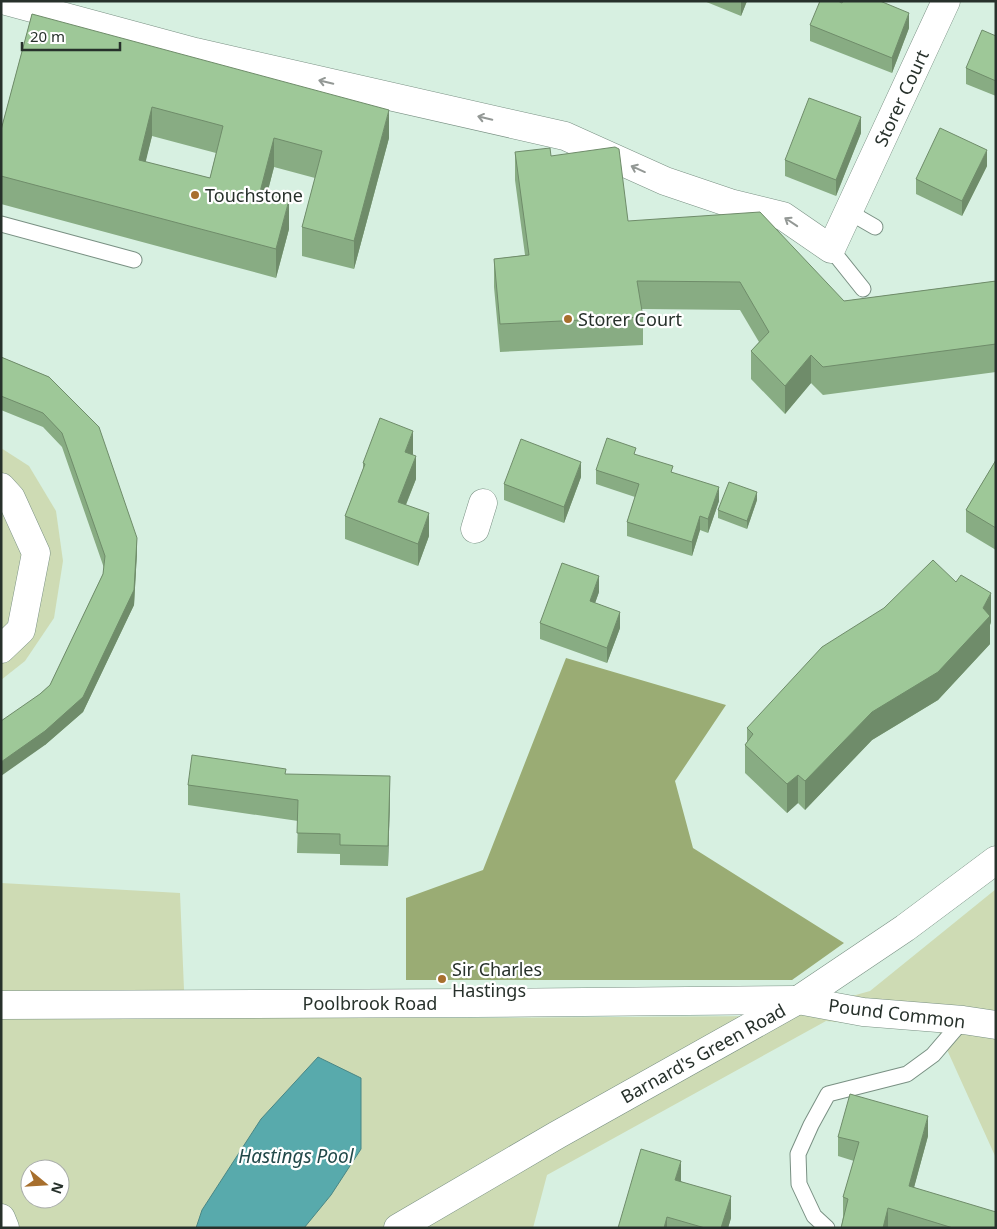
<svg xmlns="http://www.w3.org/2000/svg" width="997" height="1229" font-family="'Noto Sans',sans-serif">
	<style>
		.green { fill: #cedbb4; fill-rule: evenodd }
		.forest { fill: #9aac74 }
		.water { fill: #58aaac; stroke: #498685 }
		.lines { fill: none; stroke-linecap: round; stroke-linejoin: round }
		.service-casing { stroke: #799083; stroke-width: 17 }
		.minor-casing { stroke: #799083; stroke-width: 29 }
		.secondary-casing { stroke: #799083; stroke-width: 29 }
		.service { stroke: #fff; stroke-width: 15 }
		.minor { stroke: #fff; stroke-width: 28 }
		.secondary { stroke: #fff; stroke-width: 28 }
		.wall { fill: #88ac83; fill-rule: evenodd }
		.shaded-wall { fill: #6f8c6a }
		.building { fill: #9ec898; stroke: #6f8c6a; fill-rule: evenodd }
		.oneway { stroke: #939895 }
		.poi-dot { fill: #a76f2d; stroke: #fff; stroke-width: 2 }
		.labels { text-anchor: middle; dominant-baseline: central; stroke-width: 4.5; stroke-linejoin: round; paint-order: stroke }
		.street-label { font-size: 18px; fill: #27312b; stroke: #fff }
		.poi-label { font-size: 18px; fill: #27312b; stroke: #fff; text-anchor: start }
		.water-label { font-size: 19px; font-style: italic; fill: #22494a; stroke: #fff }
	</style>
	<rect width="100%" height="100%" fill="#d7f0e1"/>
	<g class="green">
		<path d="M1,448l28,18 27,45 7,50 -9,57 -29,43 -24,19z"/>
		<path d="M1,883l179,10 5,121 265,4 331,-2 89,-25 126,-102v269l-57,-126 -113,-11 -279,154 -14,53h-532zM30,1169h30v30h-30z"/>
	</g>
	<path class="forest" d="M566,658l160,47 -51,76 18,67 151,95 -52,37h-386v-82l77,-28z"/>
	<path class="water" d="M318,1057l43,21v71l-30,46 -27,33h-108l6,-18 59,-91z"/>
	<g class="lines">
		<g class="service-casing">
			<g id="service">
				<path d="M849,212l26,15"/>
				<path d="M1,224l133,36"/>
				<path d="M831,249l32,40"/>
				<path d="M827,1228l-13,-12 -15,-32 -1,-30 13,-29 17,-31 79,-20 26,-19 30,-35"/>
			</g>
		</g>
		<g class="minor-casing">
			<g id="minor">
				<path d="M6,1l189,51 370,84 100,45 65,22 53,13 48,33 115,-248"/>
				<path d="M1,487l10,11 25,55 -15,77 -20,19"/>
				<path d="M475,529l8,-26"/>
				<path d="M798,1000l65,12 100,8 33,5"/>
			</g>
		</g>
		<g class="secondary-casing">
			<g id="secondary">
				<path d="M1,1005l473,-2 324,-3"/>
				<path d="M1,1218l4,10"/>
				<path d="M398,1228l159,-93 241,-135 107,-72 91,-68"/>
			</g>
		</g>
		<use href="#service" class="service"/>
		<use href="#minor" class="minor"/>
		<use href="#secondary" class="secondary"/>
	</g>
	<g class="wall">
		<path d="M704,1h43l-6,15z"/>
		<path d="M32,14l357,124 -35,131 -52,-13v-29l13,-49 -41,-11 -7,27 22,35 -13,49 -275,-74v-74zM152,136l64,17 -6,25 -65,-16z"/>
		<path d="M810,25l99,3 -17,45 -82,-32z"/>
		<path d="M996,36v60l-30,-12v-16z"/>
		<path d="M861,133l-25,63 -51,-20v-16z"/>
		<path d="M515,152l36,4 77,65 216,80 152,-20v91l-173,23 -12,-12 -26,31 -34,-35v-28l8,-9 -19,-32 -99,-1 2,8v28l-143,7 -6,-65v-28l31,-4 -10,-75z"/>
		<path d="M987,166l-25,50 -46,-22v-15z"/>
		<path d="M1,357l48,20 88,175 -3,53 -51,107 -38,33 -5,-51 10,-9 53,-111 1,-6 -42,-121 -19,-20 -42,-17z"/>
		<path d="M413,454v1l3,24 -10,26 23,31 -11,30 -73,-27v-23l18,-47v-6z"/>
		<path d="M636,455l37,18 46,28 -11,32 -8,-3 -8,26 -65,-20v-14l8,-25 -39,-13v-14z"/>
		<path d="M996,460v90l-30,-18v-22z"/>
		<path d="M581,477l-17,46 -60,-23v-16z"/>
		<path d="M757,500l-10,29 -29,-11v-8z"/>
		<path d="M599,592l-4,11 25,25 -13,35 -67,-24v-16z"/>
		<path d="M991,622l-1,3v19l-52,56 -66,40 -67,70 -7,-7 -11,10 -42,-40v-28l2,-3v-14z"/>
		<path d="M286,774l104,23 -2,69 -48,-1v-11l-43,-1 1,-32 -110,-16v-20z"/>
		<path d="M928,1136l-14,51 82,41h-155l2,-11v-20l11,-36 -16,-5v-19z"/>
		<path d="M681,1181l50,37 -3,10h-110z"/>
	</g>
	<g class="shaded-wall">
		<path d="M741,1h6l-6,15z"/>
		<path d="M909,13v15l-17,45v-15z"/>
		<path d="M152,107v29l-13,53v-29z"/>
		<path d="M389,110v28l-35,131v-28z"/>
		<path d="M861,117v16l-25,63v-16z"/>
		<path d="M274,138v29l-14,54v-29z"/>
		<path d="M987,150v16l-25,50v-15z"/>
		<path d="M289,200v29l-13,49v-29z"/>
		<path d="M811,355v28l-26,31v-28z"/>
		<path d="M413,431v23l-8,21v-23z"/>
		<path d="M416,456v23l-18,45v-22z"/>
		<path d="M581,462v15l-17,46v-16z"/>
		<path d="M719,487v14l-11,32v-14z"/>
		<path d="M757,492v8l-10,29v-8z"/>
		<path d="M429,513v23l-11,30v-22z"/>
		<path d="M700,516v14l-8,26v-14z"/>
		<path d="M137,538v14l-3,53 -51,107 -38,33 -44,31v-14l82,-65z"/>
		<path d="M599,576v16l-9,25v-16z"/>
		<path d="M991,593v29l-1,3v19l-52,56 -66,40 -67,70v-29l67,-69 111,-104z"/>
		<path d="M620,612v16l-13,35v-15z"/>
		<path d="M798,775v28l-11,10v-29z"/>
		<path d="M390,776v21l-2,69v-20z"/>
		<path d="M928,1116v20l-19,70v-20z"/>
		<path d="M681,1161v22l-6,-3z"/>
		<path d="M731,1196v22l-3,10h-7z"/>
		<path d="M888,1208v20h-5z"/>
		<path d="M667,1217v11h-3z"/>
	</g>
	<g class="building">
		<path d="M820,1h18l4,2 1,-2h37l29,12 -17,45 -82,-33z"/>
		<path d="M32,14l357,96 -35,131 -52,-14 20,-76 -48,-13 -14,54 29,8 -13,49 -275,-73v-46zM152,107l71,19 -13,52 -71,-18z"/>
		<path d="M982,30l14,6v45l-30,-13z"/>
		<path d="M809,98l52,19 -25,63 -51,-20z"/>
		<path d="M940,128l47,22 -25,51 -46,-22z"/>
		<path d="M615,147l4,2 9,72 132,-9 84,89 152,-20v63l-173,23 -12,-12 -26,31 -34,-35 18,-19 -29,-50 -103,-1 6,36 -143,7 -6,-65 35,-4 -14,-103 35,-4 1,8z"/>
		<path d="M1,357l48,20 50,50 38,111 -3,52 -51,107 -38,34 -44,31v-41l39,-27 10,-9 53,-111 2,-18 -43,-123 -19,-20 -42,-17z"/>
		<path d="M380,418l33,13 -8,21 11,4 -18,46 31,11 -11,31 -73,-28 20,-52 -2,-1z"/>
		<path d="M607,438l29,10 -2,6 39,12 -2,6 48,15 -11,32 -8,-3 -8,26 -65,-20 12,-38 -43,-14z"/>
		<path d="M521,439l60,23 -17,45 -60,-23z"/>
		<path d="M996,460v68l-30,-18z"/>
		<path d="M729,482l28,10 -10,29 -29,-11z"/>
		<path d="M933,560l23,22 5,-7 30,18 -8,15 7,8 -52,56 -66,40 -67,69 -7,-6 -11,9 -42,-39 8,-11 -6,-6 75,-81 62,-39z"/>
		<path d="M562,563l37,13 -9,25 30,11 -13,36 -67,-25z"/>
		<path d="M192,755l94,14 -1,5 105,2 -2,70 -48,-1v-11l-43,-1 1,-33 -110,-15z"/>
		<path d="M850,1094l78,22 -19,70 87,26v16h-43l-65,-20 -5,20h-42l7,-29 -5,-2 16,-55 -21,-5z"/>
		<path d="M641,1149l40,12 -6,19 56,16 -10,32h-16l-38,-11 -3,11h-46z"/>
	</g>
	<defs><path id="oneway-shaft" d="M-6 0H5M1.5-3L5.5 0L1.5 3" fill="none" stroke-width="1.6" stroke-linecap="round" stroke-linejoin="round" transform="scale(1.25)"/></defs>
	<g class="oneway">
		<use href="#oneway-shaft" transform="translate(326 82) rotate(-167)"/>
		<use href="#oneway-shaft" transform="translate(485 118) rotate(-167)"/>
		<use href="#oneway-shaft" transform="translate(638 169) rotate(-156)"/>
		<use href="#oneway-shaft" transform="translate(791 222) rotate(-146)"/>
	</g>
	<g class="poi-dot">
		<circle cx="195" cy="195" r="5"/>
		<circle cx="568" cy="319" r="5"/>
		<circle cx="442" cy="979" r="5"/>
	</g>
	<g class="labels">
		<g class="street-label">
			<text transform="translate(901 98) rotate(-65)">Storer Court</text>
			<text x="370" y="1003">Poolbrook Road</text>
			<text transform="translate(897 1013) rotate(7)">Pound Common</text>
			<text transform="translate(703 1053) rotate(-29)">Barnard's Green Road</text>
		</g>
		<g class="poi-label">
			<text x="205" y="195">Touchstone</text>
			<text x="578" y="319">Storer Court</text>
			<text x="452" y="969">Sir Charles<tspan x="452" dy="21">Hastings</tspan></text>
		</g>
		<g class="water-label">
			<text x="296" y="1156">Hastings Pool</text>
		</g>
	</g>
	<rect width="997" height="1229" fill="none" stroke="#27312b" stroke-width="5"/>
	<g transform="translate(45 1184) rotate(108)"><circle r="24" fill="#ffffff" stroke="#a9adaa"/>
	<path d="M0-4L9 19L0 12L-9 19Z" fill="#a76f2d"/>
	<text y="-8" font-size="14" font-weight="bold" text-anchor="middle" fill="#27312b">N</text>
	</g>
	<path d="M22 42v8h98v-8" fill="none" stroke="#27312b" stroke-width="2.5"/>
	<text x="30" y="42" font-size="15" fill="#27312b" stroke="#ffffff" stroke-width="4" paint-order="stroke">20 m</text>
</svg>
